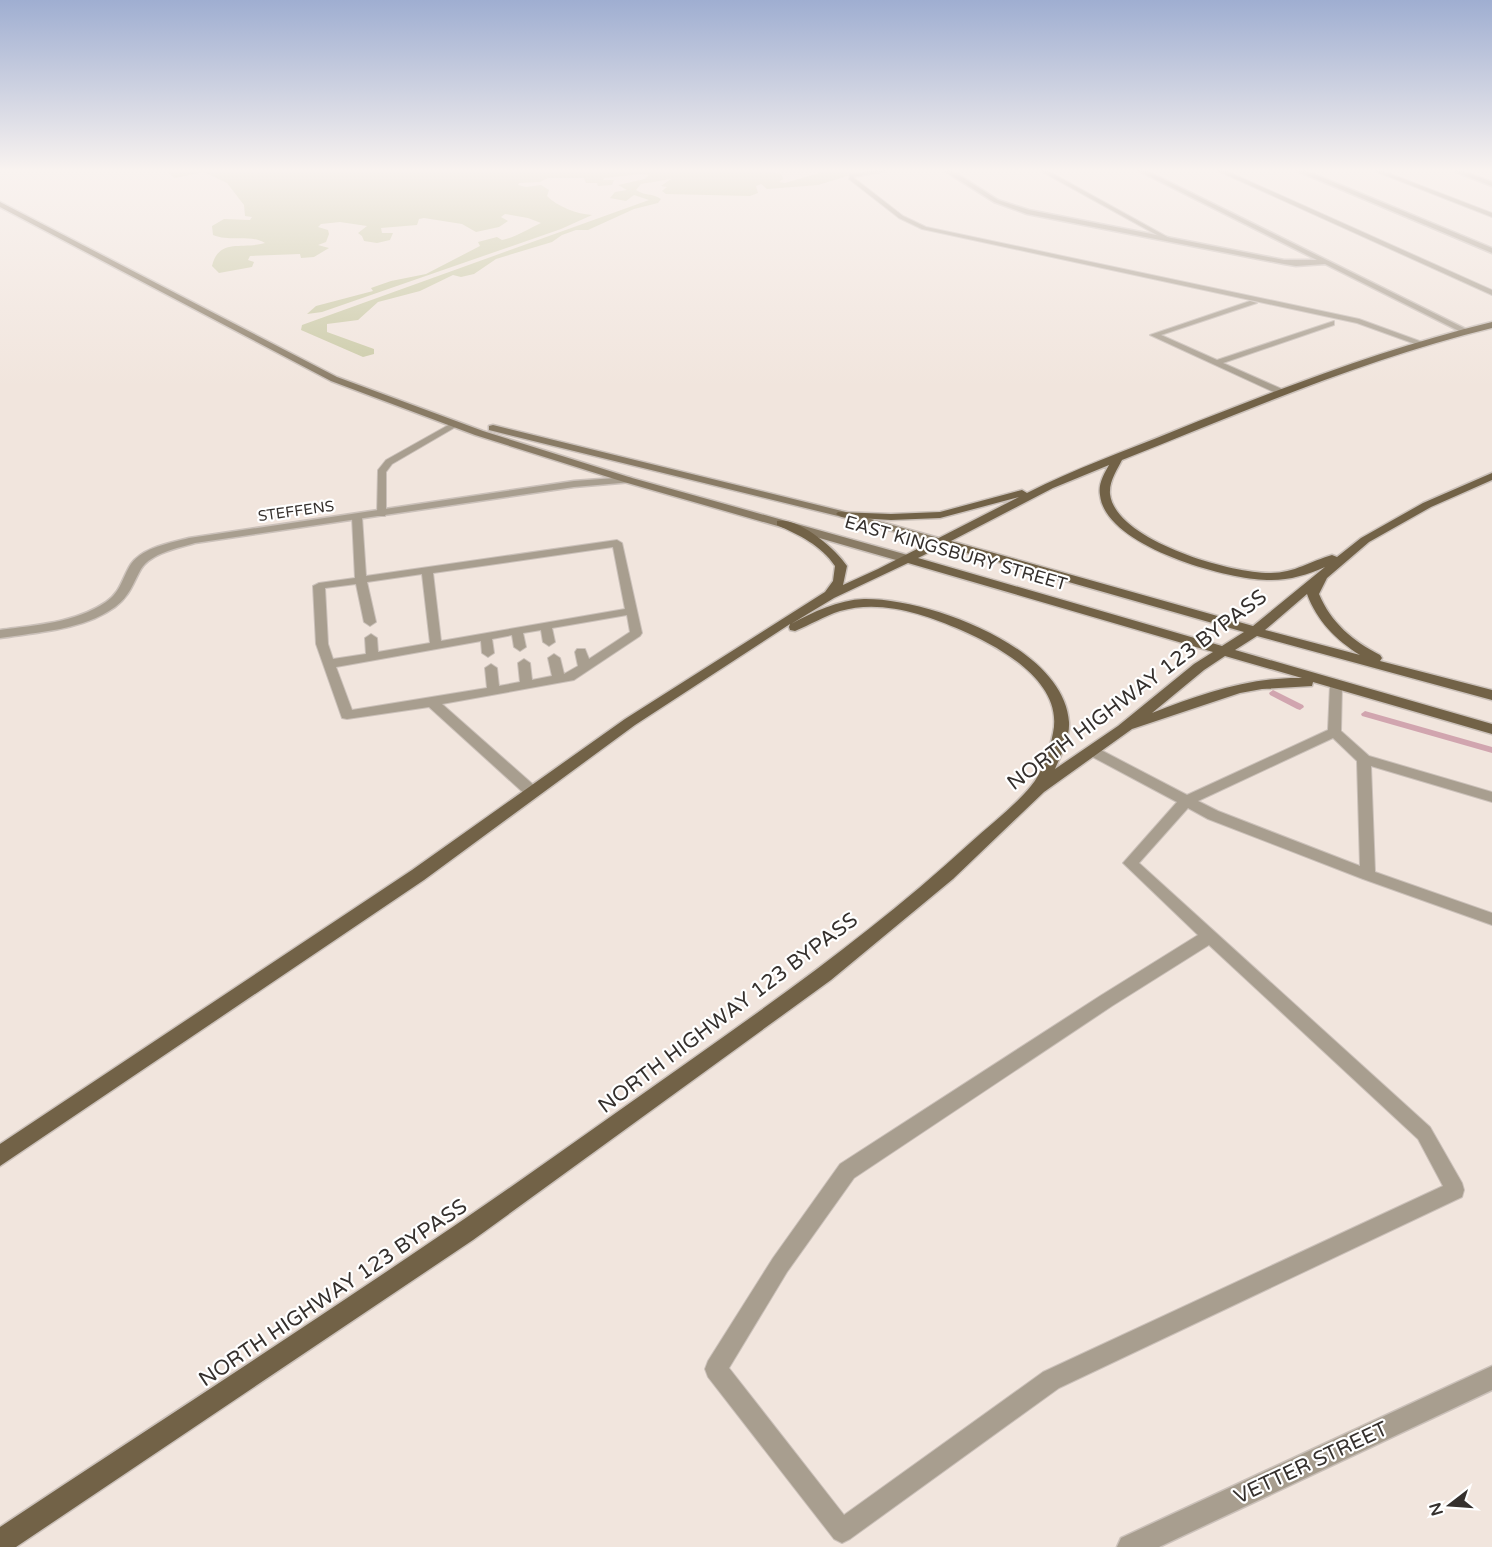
<svg xmlns="http://www.w3.org/2000/svg" width="1492" height="1547" font-family="'Varela Round',sans-serif">
	<style>
		.green { fill: #cacaa6 }
		.lines { fill: none; stroke-linecap: round; stroke-linejoin: round }
		.stream { fill: #d1a5af; fill-rule: evenodd }
		.lane-casing { stroke: #cbc1ba; stroke-width: 2 }
		.street-casing { stroke: #cbc1ba; stroke-width: 3 }
		.secondary-casing { stroke: #cbc1ba; stroke-width: 3 }
		.primary-casing { stroke: #cbc1ba; stroke-width: 3 }
		.lane { fill: #a89e8f; fill-rule: evenodd }
		.street { fill: #a89e8f; fill-rule: evenodd }
		.secondary { fill: #897b65; fill-rule: evenodd }
		.primary { fill: #726247; fill-rule: evenodd }
		.labels { text-anchor: middle; dominant-baseline: central; stroke-width: 4.5; stroke-linejoin: round; paint-order: stroke }
		.far-street-label { font-size: 15px; fill: #35302d; stroke: #fff }
		.street-label { font-size: 18px; fill: #35302d; stroke: #fff }
		.near-street-label { font-size: 21px; fill: #35302d; stroke: #fff }
	</style>
	<rect width="100%" height="100%" fill="#f1e5dd"/>
	<path class="green" d="M172,170h589l20,4 2,5 -4,3 6,1 41,-12 -3,-1h44l-49,15 -51,4 -6,-5 -5,2 2,7 -8,3 -84,-2 -4,-3 5,-4 -6,-1 10,-7 -30,5 -5,6c8,6 17,3 25,9l-3,4 -24,6 -46,21h-12l-14,5 -10,7 -56,17 -22,15 -13,3 -8,-2 -33,16 -42,11 -20,18 -31,4v8l47,17v5l-11,3 -62,-27 1,-5 347,-125 -15,-5 -8,6 -16,-3 5,-6 12,-2 -9,-5 27,-6 4,-4 -7,-1 -38,4 -1,2h11l-2,5 -14,1 -1,-3h-11l-2,-5h-36l-8,4 -21,1 -1,2 8,2 15,-2 8,5 -2,6c11,11 30,18 45,19l-31,14 -239,83 -15,2 9,-8 57,-15 -2,-3 20,-7 35,-7 54,-28 -2,-4 19,-5 5,3c14,-3 26,-11 39,-17l-13,-5 -23,-4 -4,3 7,4 -9,6 -23,5 -14,-8 -38,-6 -5,1 -2,6 -36,3 1,5h11l-3,7 -13,3 -13,-2 -2,-5 -4,-3 9,-7 -27,-4 -19,2 -3,3 10,3 1,4 -3,8 -8,3 11,3 -15,9 -13,1 -1,-4 -50,2 -2,4 6,2 -2,5 -33,6 -7,-7c7,-29 31,-16 53,-23 -15,-9 -35,-1 -52,-8l-1,-9 12,-7 26,1 2,-3 -7,-1 -1,-11 -17,-22 -23,-11 -29,6 -8,-6z"/>
	<g class="lines">
		<g class="stream">
			<path d="M1273,690l30,15 1,2 -4,3 -3,-1 -27,-14 -1,-2z"/>
			<path d="M1365,711l127,36v6l-130,-37 -1,-2z"/>
		</g>
		<g class="lane-casing">
			<g id="lane">
				<path d="M1039,170h7l125,69 -5,1z"/>
				<path d="M1216,170h8l268,120v5z"/>
				<path d="M1372,170h8l112,43v4z"/>
				<path d="M850,174h4v4l49,38 23,11 433,92 66,24 -7,2 -61,-22 -435,-94 -23,-11 -50,-39z"/>
				<path d="M1250,301l7,2 -96,32 56,25 117,-39v4l-111,38 61,27v4h-6l-128,-59z"/>
				<path d="M452,423l7,2 -67,39 -6,8v42l-1,2h-8l1,-46 8,-10z"/>
				<path d="M357,514l5,3 4,59 251,-36 5,3 20,90 -2,3 -66,44 -132,24 95,84 2,4 -2,4h-10l-98,-89 -82,12 -5,-1 -26,-74 -3,-58 6,-3 36,-5 -3,-61zM613,547l12,62 -184,32 -8,-68zM422,574l8,69 -52,9 -1,-14 -6,-4 -6,4 1,16 -33,5 -5,-15 -3,-56 31,-4 8,38 6,4 6,-4 -9,-40zM627,615l3,17 -41,27 -4,-10h-8l-2,3 3,14 -14,8 -4,-16 -6,-4 -6,4 4,18 -20,4 -2,-17 -6,-4 -6,4 2,19 -21,4 -2,-18 -6,-4 -6,4 2,20 -135,22 -16,-43 145,-26 1,12 6,4 6,-4 -2,-14 20,-4 2,12 6,4 6,-4 -3,-14 18,-3 2,12 6,4 6,-4 -3,-14z"/>
				<path d="M1336,681l6,4 -1,46 28,25 123,36v10l-121,-36 4,106 117,41v12l-129,-46 -155,-60 -20,-11 -49,55 291,264 32,56 2,7 -2,7 -403,191 -209,151 -8,4 -8,-4 -126,-162 -3,-8 3,-8 65,-103 67,-94 260,-168 98,-61 -75,-72 54,-61 -90,-48 -2,-3 2,-3h10l90,47 141,-65 2,-45zM1333,738l24,23 3,105 -142,-55 -20,-10zM1209,945l209,194 25,47 -400,186 -199,143 -115,-147 58,-96 67,-94 258,-172z"/>
			</g>
		</g>
		<g class="street-casing">
			<g id="street">
				<path d="M873,170h18l-39,7 -3,-2z"/>
				<path d="M943,170h8l47,30 31,10 255,50h33l-180,-90h8l325,161 -7,2 -138,-69 -29,2 -12,-2 -257,-50 -33,-12z"/>
				<path d="M1295,170h9l188,78v5z"/>
				<path d="M1451,170h9l32,12v4z"/>
				<path d="M628,477l4,1v4l-58,5 -379,56c-17,5 -44,10 -54,26 -8,14 -11,27 -26,38 -32,23 -76,25 -115,31v-8c36,-5 75,-7 106,-28 15,-10 16,-24 25,-38 12,-17 40,-21 58,-26l385,-57z"/>
				<path d="M1492,1366v24l-333,157h-42l4,-9z"/>
			</g>
		</g>
		<g class="secondary-casing">
			<g id="secondary">
				<path d="M0,202l337,175 146,54 149,47 279,78 2,3 -6,4 -4,-1 -279,-80 -149,-47 -144,-54 -331,-174z"/>
				<path d="M493,425l353,87 100,28 2,2 -6,3 -104,-29 -349,-86v-4z"/>
			</g>
		</g>
		<g class="primary-casing">
			<path id="primary" d="M1492,322v6c-128,31 -247,83 -370,132 -5,10 -13,21 -12,34 5,46 121,80 161,79 23,0 40,-12 61,-18l5,2 24,-19 62,-35 69,-30v7l-61,27 -62,35 -42,36 -8,16c12,29 34,47 61,61l2,3 -2,3 112,29v10l-235,-64 -22,14 257,74v10l-179,-52 -1,4 -50,3 -22,4 -108,36 -88,63 -91,87 -122,101 -358,260 -457,307h-16v-20c152,-101 306,-200 457,-303 78,-53 154,-108 231,-162 98,-69 194,-138 282,-219 20,-18 44,-36 61,-57 11,-13 19,-36 22,-53 11,-51 -53,-86 -92,-103 -36,-16 -81,-31 -121,-19 -16,5 -30,14 -45,20l-5,-1 -1,-3 1,-3 -155,101 -211,155 -424,286v-22l412,-274 213,-151 200,-127 8,-11 2,-15c-14,-21 -36,-31 -58,-41v-4c22,-4 59,28 70,45l-4,19 35,-16 141,-72 -79,21 -49,2 -49,-3 -6,-3 2,-2 53,2 49,-2 82,-22 5,3c47,-24 98,-42 147,-62 105,-42 208,-82 318,-109zM1109,465c-5,9 -11,19 -9,30 5,51 125,84 167,85 20,1 40,-5 58,-13l-72,59 -302,-85 102,-53zM942,546l302,86 -22,14 -304,-88zM908,563l305,89 -19,12 -76,62 -63,43c6,-14 15,-31 14,-47 -5,-75 -142,-124 -205,-123 -26,1 -51,13 -73,25l43,-26zM1307,594c10,27 29,46 53,61l-95,-25zM1225,656l77,22c-53,-1 -101,16 -150,35l52,-43z"/>
		</g>
		<use href="#lane" class="lane"/>
		<use href="#street" class="street"/>
		<use href="#secondary" class="secondary"/>
		<use href="#primary" class="primary"/>
	</g>
	<linearGradient id="sky" x2="0" y2="1"><stop stop-color="#9faed1"/><stop offset="0.44" stop-color="#f9f3f0"/><stop offset="1" stop-color="#f9f3f0" stop-opacity="0"/></linearGradient>
	<rect width="1492" height="387" fill="url(#sky)"/>
	<g class="labels">
		<g class="far-street-label">
			<text transform="translate(296 511) rotate(-8)">STEFFENS</text>
		</g>
		<g class="street-label">
			<text transform="translate(956 553) rotate(16)">EAST KINGSBURY STREET</text>
		</g>
		<g class="near-street-label">
			<text transform="translate(1137 690) rotate(-37)">NORTH HIGHWAY 123 BYPASS</text>
			<text transform="translate(728 1013) rotate(-37)">NORTH HIGHWAY 123 BYPASS</text>
			<text transform="translate(333 1293) rotate(-34)">NORTH HIGHWAY 123 BYPASS</text>
			<text transform="translate(1311 1463) rotate(-25)">VETTER STREET</text>
		</g>
	</g>
	<g transform="translate(1450 1505) rotate(253)" stroke="#ffffff" stroke-width="4.5" paint-order="stroke">
	<path d="M0-4.5L10 22L0 15L-10 22Z" fill="#35302d"/>
	<text y="-9" font-size="16" font-weight="bold" text-anchor="middle" fill="#35302d">N</text>
	</g>
</svg>
